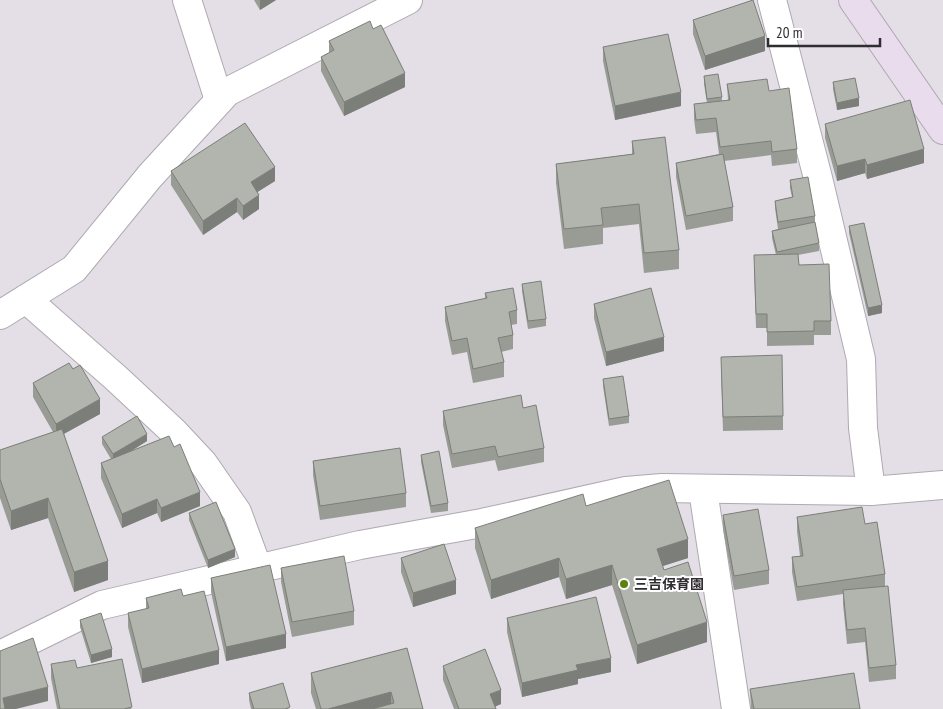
<svg xmlns="http://www.w3.org/2000/svg" width="943" height="709" font-family="'PT Sans Narrow','Noto Sans JP',sans-serif">
	<style>
		.lines { fill: none; stroke-linecap: round; stroke-linejoin: round }
		.street-casing { stroke: #afa9b1; stroke-width: 30 }
		.secondary-casing { stroke: #afa9b1; stroke-width: 30 }
		.street { stroke: #fff; stroke-width: 28 }
		.secondary { stroke: #e9dced; stroke-width: 28 }
		.wall { fill: #989c95 }
		.shaded-wall { fill: #7c7f79 }
		.building { fill: #b1b5ad; stroke: #7c7f79 }
		.poi-dot { fill: #59830b; stroke: #fff; stroke-width: 2 }
		.labels { text-anchor: middle; dominant-baseline: central; stroke-width: 4; stroke-linejoin: round; paint-order: stroke }
		.poi-label { font-size: 14px; font-weight: bold; fill: #2f2d30; stroke: #fff; text-anchor: start }
	</style>
	<rect width="100%" height="100%" fill="#e4dee6"/>
	<g class="lines">
		<g class="street-casing">
			<g id="street">
				<path d="M187,0l32,100"/>
				<path d="M772,0l46,178 43,181 2,69 8,63"/>
				<path d="M26,299l90,79 58,54 29,31 34,49 21,57"/>
				<path d="M0,315l74,-46 76,-93 77,-84 181,-92"/>
				<path d="M703,490l33,219"/>
				<path d="M0,655l102,-50 258,-60 122,-22 144,-32 36,-3 209,3 72,-6"/>
			</g>
		</g>
		<g class="secondary-casing">
			<path id="secondary" d="M853,0l90,130"/>
		</g>
		<use href="#street" class="street"/>
		<use href="#secondary" class="secondary"/>
	</g>
	<g class="wall">
		<path d="M254,0h22l-16,10z"/>
		<path d="M693,20l72,31 -60,19 -12,-36z"/>
		<path d="M329,41l76,46 -61,29 -23,-45v-14l8,-4z"/>
		<path d="M603,47l78,59 -66,14 -12,-59z"/>
		<path d="M704,76l18,21v4l6,-1 -1,-16 42,7 28,58v14l-25,3 -1,-11 -47,6 9,46v14l-47,9 -10,-53v-14l43,-9 -3,-22 -20,2 -2,-15v-15l13,-1 -3,-19z"/>
		<path d="M833,82l26,24 -22,4 -4,-21z"/>
		<path d="M825,124l99,39 -57,16 -2,-6 -28,8 -12,-43z"/>
		<path d="M632,141l47,109v19l-35,4 -5,-49 -36,4v16l-39,5 -8,-66v-19l76,-10z"/>
		<path d="M171,171l104,10 -18,11 2,17 -16,11 -6,-8 -34,23 -32,-50z"/>
		<path d="M790,180l25,36v7l4,20v8l-21,4 1,10 32,56v14h-17v10l-47,1v-18h-11l-2,-59 22,-14 -4,-17v-7l6,-2 -3,-21v-7l17,-4 -2,-9z"/>
		<path d="M849,226l33,87 -14,3 -19,-83z"/>
		<path d="M522,284l24,35v7l-18,3 -6,-38z"/>
		<path d="M485,293l32,17v14l-6,1 2,10v14l-12,3 3,10v15l-31,6 -6,-31 -15,3 -7,-34v-14l40,-8z"/>
		<path d="M594,304l70,47 -58,15 -12,-48z"/>
		<path d="M721,371l62,45v14l-60,1z"/>
		<path d="M603,379l26,37v7l-20,3 -6,-40z"/>
		<path d="M33,383l67,31 -36,20 44,146 -34,12 -26,-74 -37,12 -11,-32v-48l53,-18 -20,-35z"/>
		<path d="M523,408l21,40v14l-46,9 -3,-11 -43,8 -9,-43v-14z"/>
		<path d="M102,437l45,4 -17,11 70,54 -39,16 -4,-9 -35,15 -21,-50v-15l10,-4 -9,-15z"/>
		<path d="M421,455l27,48v8l-17,2 -10,-51z"/>
		<path d="M313,461l93,32v14l-86,13 -7,-45z"/>
		<path d="M586,506l102,52 -26,8 2,4 43,72 -70,22 -25,-79 -46,14 -7,-22 -68,22 -16,-51v-20z"/>
		<path d="M189,513l46,44 -27,11 -19,-48z"/>
		<path d="M723,515l46,55v14l-35,6 -11,-61z"/>
		<path d="M797,517l68,7 20,50v12l11,79v14l-27,3 -4,-40 -18,2 -4,-40v-10l-46,7 -5,-29v-15l8,-1 -3,-25z"/>
		<path d="M401,558l55,36 -43,13 -12,-35z"/>
		<path d="M281,568l73,43v14l-62,12 -11,-55z"/>
		<path d="M211,578l75,70 -60,13 -15,-69z"/>
		<path d="M183,596l36,68 -77,19 -14,-56v-14l18,-4v-11z"/>
		<path d="M507,618l104,54 -33,7v5l-56,13 -15,-65z"/>
		<path d="M80,620l32,37 -21,6 -11,-36z"/>
		<path d="M407,648l16,61h-107l-5,-16v-20z"/>
		<path d="M51,664l26,4 55,41h-75l-6,-31z"/>
		<path d="M443,666l58,38 -6,2 1,3h-42l-11,-29z"/>
		<path d="M750,689l110,20h-109z"/>
		<path d="M249,693l41,16h-39l-2,-9z"/>
	</g>
	<g class="shaded-wall">
		<path d="M260,0h16l-16,10z"/>
		<path d="M765,36v15l-60,19v-14z"/>
		<path d="M405,73v14l-61,29v-14z"/>
		<path d="M681,92v14l-66,14v-14z"/>
		<path d="M859,98v8l-22,4v-7z"/>
		<path d="M924,149v14l-57,16v-14z"/>
		<path d="M865,159v14l-28,8v-15z"/>
		<path d="M275,167v14l-24,15v-14z"/>
		<path d="M259,195v14l-16,11v-14z"/>
		<path d="M237,198v14l-34,23v-14z"/>
		<path d="M882,305v8l-14,3v-8z"/>
		<path d="M664,337v14l-58,15v-14z"/>
		<path d="M100,399v15l-44,24v-14z"/>
		<path d="M147,434v7l-34,21v-8z"/>
		<path d="M200,492v14l-39,16v-14z"/>
		<path d="M48,498v20l-37,12v-19z"/>
		<path d="M157,499v14l-35,15v-14z"/>
		<path d="M688,539v19l-31,10v-19z"/>
		<path d="M235,549v8l-27,11v-8z"/>
		<path d="M559,558v19l-68,22v-19z"/>
		<path d="M108,561v19l-34,12v-20z"/>
		<path d="M612,565v20l-46,14v-20z"/>
		<path d="M456,580v14l-43,13v-14z"/>
		<path d="M707,622v20l-70,22v-19z"/>
		<path d="M286,634v14l-60,13v-14z"/>
		<path d="M112,649v8l-21,6v-8z"/>
		<path d="M219,650v14l-77,19v-14z"/>
		<path d="M611,658v14l-33,7v5l-56,13v-14l54,-18z"/>
		<path d="M48,687v14l-32,8h-13v-11z"/>
		<path d="M501,690v14l-11,5v-15z"/>
		<path d="M391,692v17h-63z"/>
	</g>
	<g class="building">
		<path d="M753,0l12,36 -60,20 -12,-36z"/>
		<path d="M370,21l3,8 8,-4 24,48 -61,29 -23,-45 13,-7 -5,-9z"/>
		<path d="M668,34l13,58 -66,14 -12,-59z"/>
		<path d="M718,74l4,23 -15,2 -3,-23z"/>
		<path d="M855,78l4,20 -22,5 -4,-21z"/>
		<path d="M767,79l2,12 20,-3 8,61 -25,3 -1,-11 -51,6 -4,-29 -20,2 -2,-16 36,-4 -3,-16z"/>
		<path d="M910,100l14,49 -57,16 -2,-6 -28,7 -12,-42z"/>
		<path d="M245,123l30,44 -24,15 8,13 -16,11 -6,-8 -34,23 -32,-50z"/>
		<path d="M665,137l14,113 -35,3 -5,-49 -38,4 2,17 -39,4 -8,-65 78,-10 -2,-13z"/>
		<path d="M723,154l10,53 -47,9 -10,-53z"/>
		<path d="M808,177l7,39 -37,6 -3,-21 18,-4 -3,-17z"/>
		<path d="M815,222l4,21 -42,9 -5,-21z"/>
		<path d="M864,223l18,82 -14,3 -19,-82z"/>
		<path d="M798,254l1,11 30,-1 2,57h-17v10l-47,1v-18h-11l-2,-59z"/>
		<path d="M541,281l5,38 -18,2 -6,-37z"/>
		<path d="M513,288l4,22 -8,2 4,23 -15,3 6,24 -31,7 -6,-31 -15,3 -7,-34 42,-9 -2,-5z"/>
		<path d="M651,288l13,49 -58,15 -12,-48z"/>
		<path d="M782,355l1,61 -60,1 -2,-60z"/>
		<path d="M69,363l4,6 7,-4 20,34 -44,25 -23,-41z"/>
		<path d="M623,376l6,40 -20,3 -6,-40z"/>
		<path d="M521,395l2,13 13,-3 8,43 -46,9 -3,-11 -43,8 -9,-43z"/>
		<path d="M137,416l10,18 -34,20 -11,-17z"/>
		<path d="M62,429l46,132 -34,11 -26,-74 -37,13 -11,-32v-29z"/>
		<path d="M169,436l5,11 6,-3 20,48 -39,16 -4,-9 -35,15 -21,-51z"/>
		<path d="M400,448l6,45 -86,13 -7,-45z"/>
		<path d="M439,451l9,52 -17,3 -10,-51z"/>
		<path d="M669,480l19,59 -31,10 7,21 24,-8 19,60 -70,23 -25,-80 -46,14 -7,-21 -68,22 -16,-52 108,-34 3,12z"/>
		<path d="M216,502l19,47 -27,11 -19,-47z"/>
		<path d="M862,507l3,17 12,-2 8,52 -88,13 -5,-30 11,-1 -6,-39z"/>
		<path d="M758,509l11,61 -35,6 -11,-61z"/>
		<path d="M444,544l12,36 -43,13 -12,-35z"/>
		<path d="M344,556l10,55 -62,11 -11,-54z"/>
		<path d="M270,565l16,69 -60,13 -15,-69z"/>
		<path d="M888,586l8,79 -27,3 -4,-40 -18,2 -4,-40z"/>
		<path d="M181,589l2,7 21,-5 15,59 -77,19 -14,-56 21,-5 -3,-10z"/>
		<path d="M596,597l15,61 -35,7 2,5 -56,13 -15,-65z"/>
		<path d="M101,613l11,36 -21,6 -11,-35z"/>
		<path d="M33,638l15,49 -45,11 2,11h-5v-58z"/>
		<path d="M407,648l16,61h-51l22,-6 -3,-11 -63,17h-7l-10,-36z"/>
		<path d="M485,649l16,41 -11,4 6,15h-37l-16,-43z"/>
		<path d="M122,659l10,48 -8,2h-64l-9,-45 24,-4 2,8z"/>
		<path d="M854,673l6,36h-106l-4,-20z"/>
		<path d="M283,683l7,24 -5,2h-31l-5,-16z"/>
	</g>
	<circle class="poi-dot" cx="624" cy="584" r="5"/>
	<g class="labels">
		<g class="poi-label">
			<text x="634" y="584">三吉保育園</text>
		</g>
	</g>
	<path d="M768 38v8h112v-8" fill="none" stroke="#2f2d30" stroke-width="2.5"/>
	<text x="776" y="38" font-size="15" fill="#2f2d30" stroke="#ffffff" stroke-width="4" paint-order="stroke">20 m</text>
</svg>
